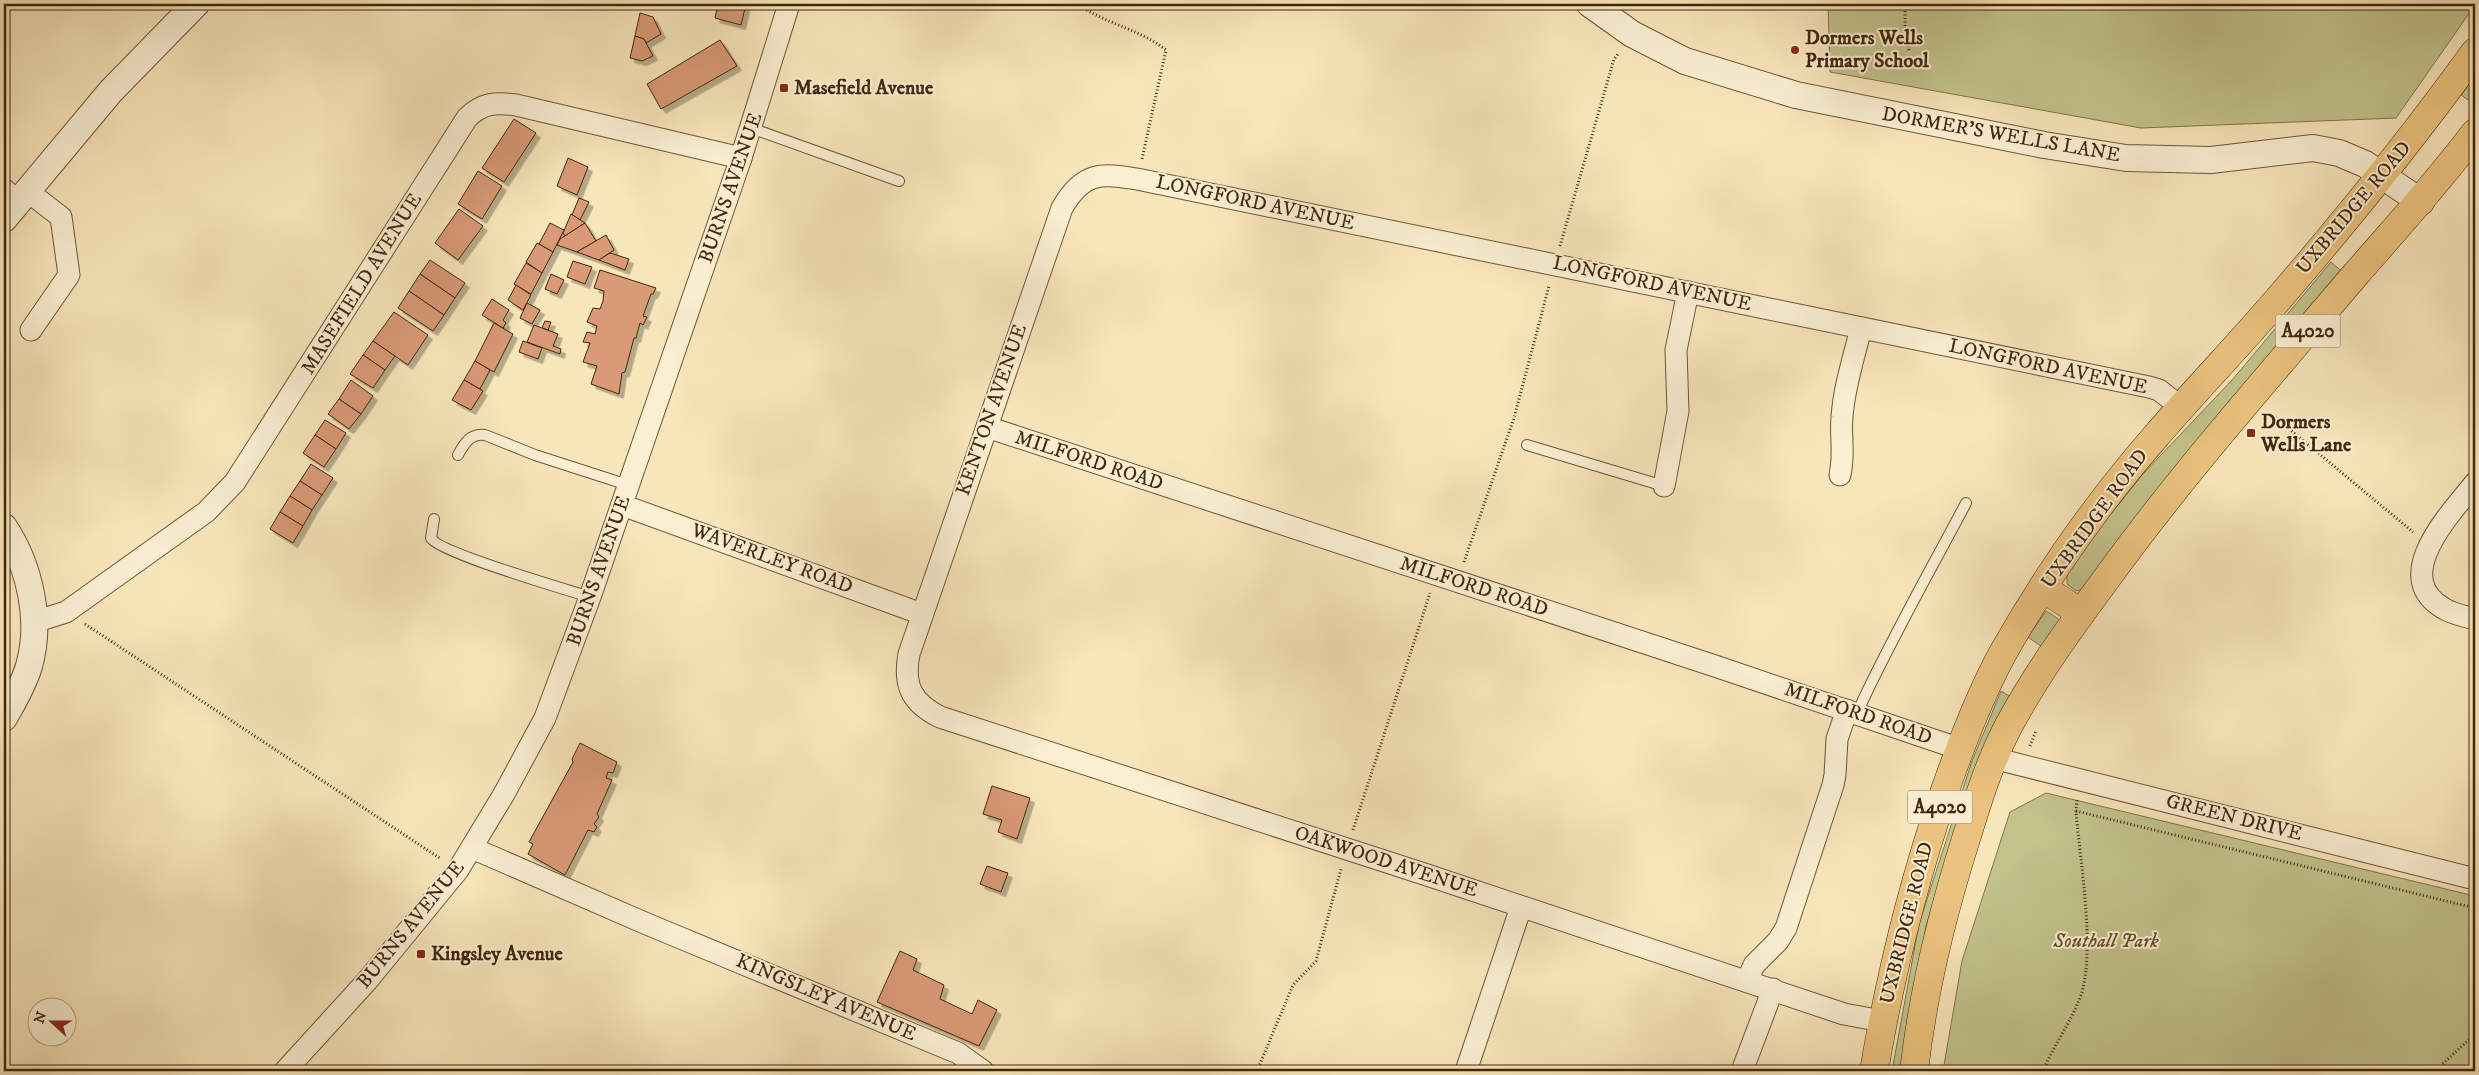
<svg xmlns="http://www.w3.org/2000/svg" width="2479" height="1075" font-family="'IM FELL DW Pica',serif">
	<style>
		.green { fill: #c3c38c; stroke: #82744c }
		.building { fill: #d99a76; stroke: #42260d; filter: url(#shadow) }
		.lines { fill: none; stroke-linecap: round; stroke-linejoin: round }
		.service-casing { stroke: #705638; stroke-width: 12 }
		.minor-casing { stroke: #705638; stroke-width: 23 }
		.tertiary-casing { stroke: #705638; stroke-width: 28 }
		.primary-casing { stroke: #42260d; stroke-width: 29 }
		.path { stroke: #42260d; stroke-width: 3; stroke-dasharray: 1 2.5; stroke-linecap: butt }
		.service { stroke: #faefd3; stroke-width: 10 }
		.minor { stroke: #faefd3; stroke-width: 21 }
		.tertiary { stroke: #faefd3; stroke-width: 26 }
		.primary { stroke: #ecc37e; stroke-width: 28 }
		.poi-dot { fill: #8f2418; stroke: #faefd3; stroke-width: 2 }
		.labels { text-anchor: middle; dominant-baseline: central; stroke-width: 4; stroke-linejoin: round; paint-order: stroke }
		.shield { fill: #faefd3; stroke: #796248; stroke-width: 1 }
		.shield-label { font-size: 19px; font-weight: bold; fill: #42260d }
		.poi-label { font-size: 20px; font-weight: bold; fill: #42260d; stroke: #faefd3; text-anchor: start }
		.street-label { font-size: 20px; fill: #42260d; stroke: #faefd3 }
		.park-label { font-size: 20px; font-style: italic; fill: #624d2d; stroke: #faefd3 }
	</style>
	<defs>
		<filter id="shadow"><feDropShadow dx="4.5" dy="4.5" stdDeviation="0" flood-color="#0004"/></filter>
	</defs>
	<rect width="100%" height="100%" fill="#f8e6bb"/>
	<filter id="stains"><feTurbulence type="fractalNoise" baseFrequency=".004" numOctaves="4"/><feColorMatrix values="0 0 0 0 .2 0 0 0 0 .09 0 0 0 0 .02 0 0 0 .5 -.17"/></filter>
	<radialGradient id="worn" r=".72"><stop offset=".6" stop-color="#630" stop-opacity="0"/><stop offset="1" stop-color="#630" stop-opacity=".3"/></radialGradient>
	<g class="green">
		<path d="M1828,4h647v1l-79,113 -255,10 -311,-56z"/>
		<path d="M2475,76v26l-1,2 -13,-9z"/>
		<path d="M2331,262l14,12 -258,314 -11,3 -9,-7v-9l32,-46 43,-54 91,-96z"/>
		<path d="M2046,611l17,11 -18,27 -17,-12z"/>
		<path d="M2001,691l12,7 -64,154 -23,74 -23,145h-11l27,-147 53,-163z"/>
		<path d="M2046,793l429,103v175h-532l19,-110 48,-149z"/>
	</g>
	<g class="building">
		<path d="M718,4h28l-5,21 -26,-7z"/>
		<path d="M640,13l13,4 8,17 -15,9 -2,-4 -9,-3z"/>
		<path d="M635,36l9,3 9,17 -11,5 -12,-3z"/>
		<path d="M720,40l17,26 -76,43 -14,-25z"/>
		<path d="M514,119l22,14 -32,49 -22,-14z"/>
		<path d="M568,158l20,9 -11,28 -20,-9z"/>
		<path d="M478,171l24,15 -20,33 -24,-15z"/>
		<path d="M579,198l10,4 -9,18 -8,-5z"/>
		<path d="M459,209l24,17 -25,34 -23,-17z"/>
		<path d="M571,214l14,9 -20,13 -2,-3z"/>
		<path d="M550,223l14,7 -11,22 -14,-8z"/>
		<path d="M585,223l11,18 -19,11 -20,-7 3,-6z"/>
		<path d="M606,235l8,15 -15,10 -22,-8z"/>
		<path d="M537,243l16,9 -11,21 -16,-11z"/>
		<path d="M610,253l19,6 -4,11 -26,-10z"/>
		<path d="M430,260l35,23 -10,15 -35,-24z"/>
		<path d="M573,261l19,6 -7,17 -18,-7z"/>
		<path d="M526,263l16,10 -11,21 -17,-10z"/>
		<path d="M600,270l56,18 -3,6h-2l-8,22 4,1 -4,8 -3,-2 -4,15h-2l-9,34 -3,1 -3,21 -28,-10 6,-18 -14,-4 7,-19 -7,-1 4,-10 8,2 2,-8 -10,-4 6,-14 7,1 3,-8 1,-10 -10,-3z"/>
		<path d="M420,274l35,24 -11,17 -35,-24z"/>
		<path d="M551,274l13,6 -7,14 -12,-5z"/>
		<path d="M516,285l15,10 -8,15 -15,-10z"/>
		<path d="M409,291l35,24 -11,16 -35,-23z"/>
		<path d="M492,299l17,11 -6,10 3,3 -3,5 -21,-13z"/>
		<path d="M527,303l13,7 -8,14 -12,-6z"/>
		<path d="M394,312l34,23 -20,30 -35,-24z"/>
		<path d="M545,321l6,1 -3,8 -6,-2z"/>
		<path d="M494,323l19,11 -19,38 -19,-11z"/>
		<path d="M534,325l24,9 -5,12 8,3 -1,5 -33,-12z"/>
		<path d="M373,341l22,15 -10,14 -22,-15z"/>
		<path d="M523,341l19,7 -4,11 -19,-7z"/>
		<path d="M363,355l22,15 -12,18 -23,-14z"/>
		<path d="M475,361l15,9 -10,19 -16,-9z"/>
		<path d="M351,380l22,16 -12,18 -22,-15z"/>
		<path d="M464,380l19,11 -12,19 -19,-10z"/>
		<path d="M339,399l22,15 -12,15 -21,-15z"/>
		<path d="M325,420l21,13 -10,16 -21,-14z"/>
		<path d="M315,435l21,14 -12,18 -21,-14z"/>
		<path d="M311,464l22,14 -11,17 -22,-14z"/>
		<path d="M300,481l22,14 -10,15 -22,-14z"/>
		<path d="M290,496l22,14 -9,16 -23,-14z"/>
		<path d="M280,512l23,14 -10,17 -23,-14z"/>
		<path d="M580,743l37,19 -4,11 -5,-1 -2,6 6,2 -15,34 2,3 -5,7 3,3 -3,5 -6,-2 -23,45 -37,-21 5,-10 -4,-2 44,-80 -1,-3z"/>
		<path d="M992,786l38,12 -13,41 -19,-7 4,-12 -19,-6z"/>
		<path d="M987,866l21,7 -7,19 -21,-8z"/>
		<path d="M900,951l17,8 -4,11 31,15 -4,14 32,15 6,-14 19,10 -18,36 -102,-44z"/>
	</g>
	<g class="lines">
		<g class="service-casing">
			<g id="service">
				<path d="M751,128l148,53"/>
				<path d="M4,182l17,15"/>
				<path d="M1527,445l137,41"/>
				<path d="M458,455c6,-11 12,-22 27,-20l50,20 93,30"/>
				<path d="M434,519l-3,19c7,14 136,52 159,59"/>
				<path d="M1857,713c33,-72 72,-140 109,-210"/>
			</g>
		</g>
		<g class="minor-casing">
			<g id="minor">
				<path d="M26,190l35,27 8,58 -38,55"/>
				<path d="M987,427l728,239 245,83"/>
				<path d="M1840,475c5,-24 0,-36 2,-58 2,-30 12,-60 19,-89"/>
				<path d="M2475,483c-23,29 -86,93 -32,125 9,6 21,8 32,11"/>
				<path d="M1664,486l14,-75 -2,-61 12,-58"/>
				<path d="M622,505l300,109"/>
				<path d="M34,622l32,-10 140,-100 29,-30 232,-364c15,-15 28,-16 49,-13l225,53"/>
				<path d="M1993,758l482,121"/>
				<path d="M472,848l175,76 311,129 25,18"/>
				<path d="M1747,981l7,-16 24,-24 8,-13 47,-143 2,-10 2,-36 10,-29"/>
				<path d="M1882,1021l-38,-7 -420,-140 -484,-157c-28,-14 -37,-31 -31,-63l153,-446c21,-36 38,-35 75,-29l1012,208 10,3 23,18"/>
				<path d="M285,1071l82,-90 91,-111 46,-76 41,-76 45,-121 151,-439 48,-154"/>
				<path d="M1466,1071l55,-164"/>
				<path d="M1742,1071l31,-82"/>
			</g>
		</g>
		<g class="tertiary-casing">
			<g id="tertiary">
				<path d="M1590,4l42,30 53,27 111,34 248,50 82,13 85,2 102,-12 26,5 26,11 56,38"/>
				<path d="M4,219l107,-128 85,-87"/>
				<path d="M4,527c26,39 38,94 25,139 -5,18 -16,36 -25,52"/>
			</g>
		</g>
		<g class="primary-casing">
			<g id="primary">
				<path d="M2043,588l38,25"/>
				<path d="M1874,1071c16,-94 38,-185 69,-275 17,-49 36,-100 61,-145 28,-49 59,-97 93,-142 54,-73 119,-138 178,-206 70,-81 137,-164 200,-251"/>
				<path d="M1914,1071c9,-79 27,-153 51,-229 12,-39 24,-79 43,-115 27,-51 62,-99 96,-145 78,-108 166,-207 252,-308 41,-47 82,-92 119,-141"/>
			</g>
		</g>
		<g class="path">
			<path d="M1078,4c27,20 62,25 88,46l-24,109"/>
			<path d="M1905,4v27l4,20"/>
			<path d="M1560,246l54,-187 4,-5"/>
			<path d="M2270,413l143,119"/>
			<path d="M1464,562l50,-144 35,-132"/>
			<path d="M85,624l356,235"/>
			<path d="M2030,746l6,-15"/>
			<path d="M2076,811l399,97"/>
			<path d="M1353,830l77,-237"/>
			<path d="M1257,1071l36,-86 23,-24 25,-92"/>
			<path d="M2043,1071c11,-27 30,-51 39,-79 13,-46 -2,-131 -6,-181l1,-11"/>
			<path d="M2435,1071l40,-37"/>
		</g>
		<use href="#service" class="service"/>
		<use href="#minor" class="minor"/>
		<use href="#tertiary" class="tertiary"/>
		<use href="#primary" class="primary"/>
	</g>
	<g class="poi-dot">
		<circle cx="1795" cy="50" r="5"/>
		<rect x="779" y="83" width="10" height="10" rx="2.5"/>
		<rect x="2246" y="428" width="10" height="10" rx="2.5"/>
		<rect x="416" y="949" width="10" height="10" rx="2.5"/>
	</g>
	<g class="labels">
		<g class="shield">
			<rect x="2275.5" y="314.5" width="65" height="33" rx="4"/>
			<rect x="1907.5" y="790.5" width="65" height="33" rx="4"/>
		</g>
		<g class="shield-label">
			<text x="2308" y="331">A4020</text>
			<text x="1940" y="807">A4020</text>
		</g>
		<g class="poi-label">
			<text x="1805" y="38">Dormers Wells<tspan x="1805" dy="23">Primary School</tspan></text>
			<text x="794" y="88">Masefield Avenue</text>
			<text x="2261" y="422">Dormers<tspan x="2261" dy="23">Wells Lane</tspan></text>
			<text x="431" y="954">Kingsley Avenue</text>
		</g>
		<g class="street-label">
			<text transform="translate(2001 135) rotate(10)">DORMER'S WELLS LANE</text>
			<text transform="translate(731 188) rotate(-71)">BURNS AVENUE</text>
			<text transform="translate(1255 203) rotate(12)">LONGFORD AVENUE</text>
			<text transform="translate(2354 208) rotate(-50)">UXBRIDGE ROAD</text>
			<text transform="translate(362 284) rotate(-58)">MASEFIELD AVENUE</text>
			<text transform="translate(1652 284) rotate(12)">LONGFORD AVENUE</text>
			<text transform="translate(2048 367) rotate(12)">LONGFORD AVENUE</text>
			<text transform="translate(992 410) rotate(-71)">KENTON AVENUE</text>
			<text transform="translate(1089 461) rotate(18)">MILFORD ROAD</text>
			<text transform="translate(2095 519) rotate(-54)">UXBRIDGE ROAD</text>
			<text transform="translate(772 559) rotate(20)">WAVERLEY ROAD</text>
			<text transform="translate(599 571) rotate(-71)">BURNS AVENUE</text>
			<text transform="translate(1474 587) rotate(18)">MILFORD ROAD</text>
			<text transform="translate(1858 714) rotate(19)">MILFORD ROAD</text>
			<text transform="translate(2234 818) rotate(14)">GREEN DRIVE</text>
			<text transform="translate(1386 862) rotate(18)">OAKWOOD AVENUE</text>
			<text transform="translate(1907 923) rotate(-76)">UXBRIDGE ROAD</text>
			<text transform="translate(411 925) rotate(-51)">BURNS AVENUE</text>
			<text transform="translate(826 998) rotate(23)">KINGSLEY AVENUE</text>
		</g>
		<g class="park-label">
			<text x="2106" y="941">Southall Park</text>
		</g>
	</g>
	<rect width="2479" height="1075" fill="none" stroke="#f8e6bb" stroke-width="20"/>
	<rect x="5" y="5" width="2469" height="1065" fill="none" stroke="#42260d" stroke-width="2.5"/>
	<rect x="10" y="10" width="2459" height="1055" fill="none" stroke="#42260d"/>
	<g transform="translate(52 1022) rotate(291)"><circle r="24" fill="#faefd3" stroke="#b09f84"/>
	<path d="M0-4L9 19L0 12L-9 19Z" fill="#8f2418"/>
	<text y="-8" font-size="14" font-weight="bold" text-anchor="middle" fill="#42260d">N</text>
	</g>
	<rect width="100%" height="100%" filter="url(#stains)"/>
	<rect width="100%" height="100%" fill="url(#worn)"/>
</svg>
